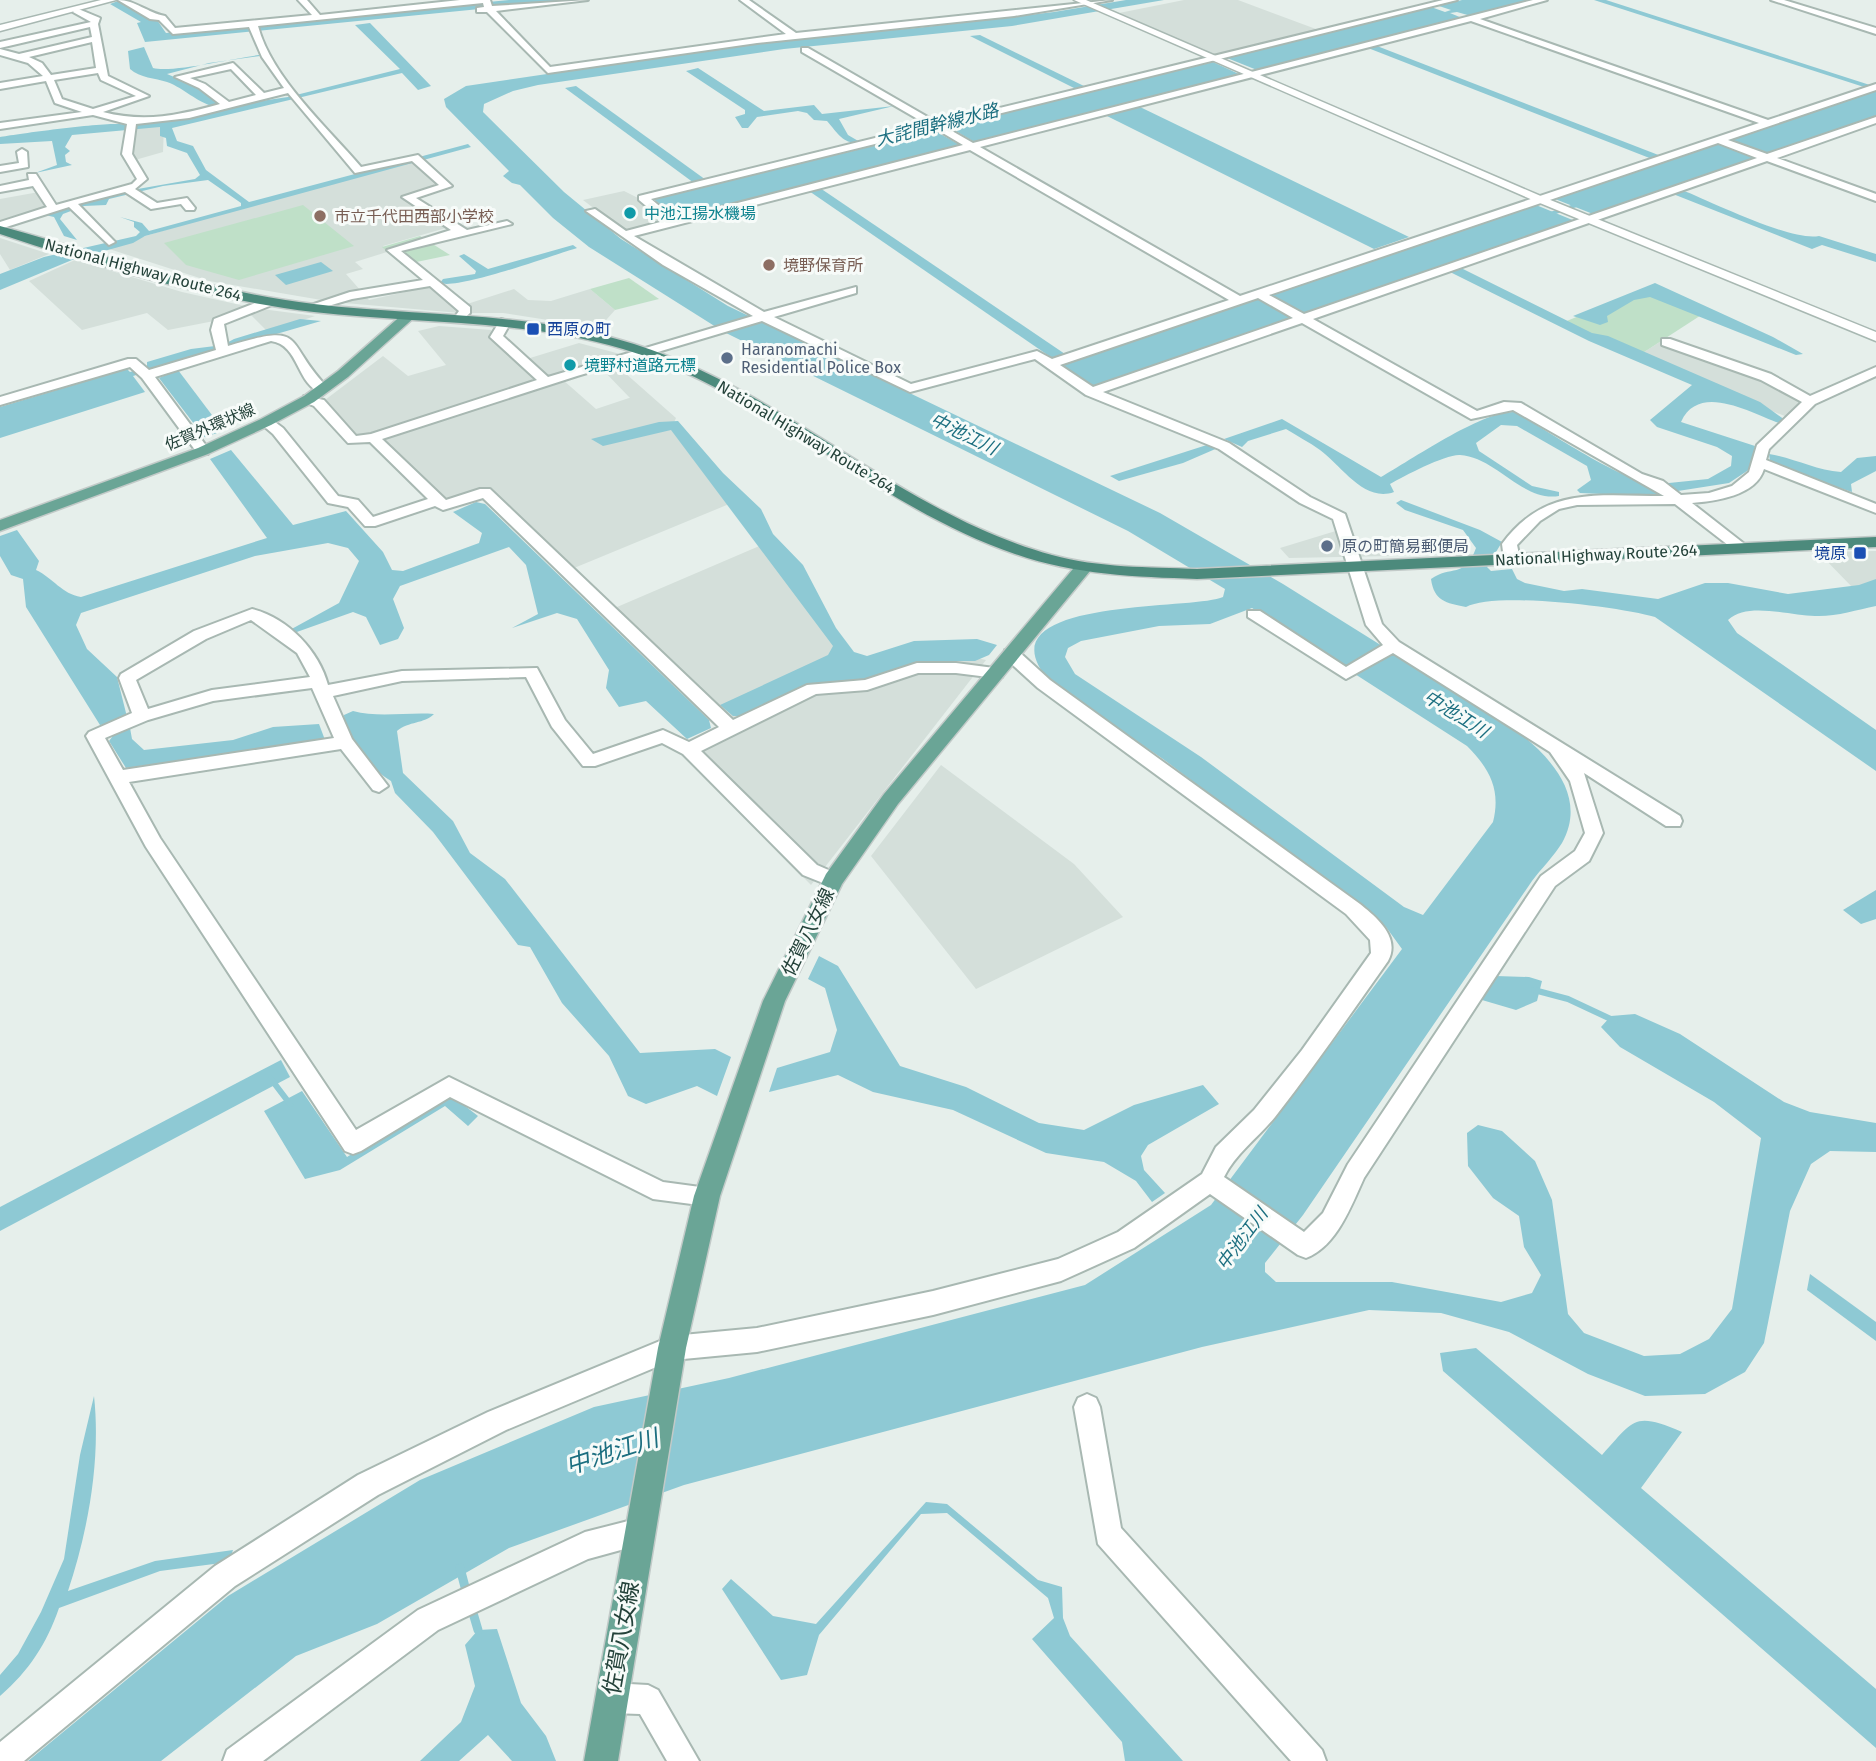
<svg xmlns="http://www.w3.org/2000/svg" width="1876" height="1761" font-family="'Fira Sans','Noto Sans JP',sans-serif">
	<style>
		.built { fill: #d4dfda; fill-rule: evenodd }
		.green { fill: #bfe0c8 }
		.water { fill: #8ec9d4; fill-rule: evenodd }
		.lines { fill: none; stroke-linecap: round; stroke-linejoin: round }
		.stream-far2 { stroke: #8ec9d4; stroke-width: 3.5 }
		.stream-far1 { stroke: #8ec9d4; stroke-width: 6 }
		.stream { stroke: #8ec9d4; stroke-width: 9 }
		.minor-casing { stroke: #a8b8b2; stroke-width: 4 }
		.tertiary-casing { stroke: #a8b8b2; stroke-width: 3 }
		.primary-casing { stroke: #c2cac8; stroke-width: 3 }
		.trunk-casing { stroke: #c2cac8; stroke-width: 3 }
		.minor { fill: #fff; fill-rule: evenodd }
		.tertiary { fill: #fff; fill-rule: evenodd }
		.primary { fill: #6aa596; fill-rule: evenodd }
		.trunk { fill: #4c8a7c; fill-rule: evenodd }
		.culture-dot { fill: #0f9aa8; stroke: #f7fbf9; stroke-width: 2.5 }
		.education-dot { fill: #8d6e63; stroke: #f7fbf9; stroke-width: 2.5 }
		.transit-dot { fill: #1a4fb4; stroke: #f7fbf9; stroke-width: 2.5 }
		.service-dot { fill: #5c6f8a; stroke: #f7fbf9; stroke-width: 2.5 }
		.labels { text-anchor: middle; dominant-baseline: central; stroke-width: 6; stroke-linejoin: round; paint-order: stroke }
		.far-culture-label { font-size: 16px; fill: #0d838f; stroke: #f7fbf9; text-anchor: start }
		.far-education-label { font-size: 16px; fill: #785e54; stroke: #f7fbf9; text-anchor: start }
		.far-street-label { font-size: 16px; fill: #24423a; stroke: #f7fbf9 }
		.far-transit-label { font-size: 16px; fill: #164399; stroke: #f7fbf9; text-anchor: start }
		.far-service-label { font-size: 16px; fill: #4e5e75; stroke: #f7fbf9; text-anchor: start }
		.far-water-label { font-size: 18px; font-style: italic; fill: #1c6f80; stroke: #f7fbf9 }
		.street-label { font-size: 19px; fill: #24423a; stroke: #f7fbf9 }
		.near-street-label { font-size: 23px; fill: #24423a; stroke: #f7fbf9 }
		.near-water-label { font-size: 24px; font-style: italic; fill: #1c6f80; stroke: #f7fbf9 }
	</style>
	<rect width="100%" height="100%" fill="#e6efeb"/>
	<g class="built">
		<path d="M1184,0h54l86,32 -101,26 -104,-45z"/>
		<path d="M164,125l-1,27 -28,8 -4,-6 5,-27z"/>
		<path d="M414,161l28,24 -42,12 46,31 -63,18 4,6 -32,10 8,7 -17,5 23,26 72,-16 23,21 50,-16 14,11 23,1 39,-12 25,21 -16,18 -96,-15h-43l-127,-11 -124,-21 -103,-33 142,-43z"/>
		<path d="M624,191l14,7 28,24 -41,10 -42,-32z"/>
		<path d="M39,192l10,17 -44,14 -5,-2v-22z"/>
		<path d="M0,238l49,16 -39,16 -10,-16z"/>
		<path d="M75,260l107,32 72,16 61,8 -47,16 -21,-21 -33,10 -46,9 -21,-17 -65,17 -53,-49z"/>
		<path d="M439,326l52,4 2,11 24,21 62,-19 56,15 -19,7 60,53 -4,9 62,75 -172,71 -85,-81 -30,9 -65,-64 -24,3 -33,-40 58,-44 25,20 38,-11 -28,-34zM601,368l29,30h-1l-33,11 -33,-29z"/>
		<path d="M1666,338l105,39 40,22 -24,18 -149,-61z"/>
		<path d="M1339,530l8,19 30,-10 13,17 -101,2 -9,-10z"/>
		<path d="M764,544l93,124 70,-20 59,12 -175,225 -134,-135 43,-23 -117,-114z"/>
		<path d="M1876,551v37l-21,2 -37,-38z"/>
		<path d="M941,765l133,99 49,53 -147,72 -105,-133z"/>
	</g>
	<g class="green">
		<path d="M303,205l51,41 -115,34 -53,-15 -22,-22z"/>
		<path d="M420,236l30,19 -48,10 -20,-18z"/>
		<path d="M629,278l30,21 -44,11 -25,-21z"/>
		<path d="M1653,285l56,25 -71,46 -76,-33z"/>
	</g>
	<g class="water">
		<path d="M509,0h61l-425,42 -8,-19 4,-1 -31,-18 8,-3 33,20 6,-1 9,13z"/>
		<path d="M1126,0h38l-152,26 -228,23 -246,36 -25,6 -29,13 -1,8 81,80 57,47 107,67 432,207 123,71 224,140c37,26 83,69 55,119 -8,13 -21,26 -30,38l-229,334 -38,48v9l11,10h116l109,20 31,-9 9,-18 -17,-28 -5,-31 -26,-18 -25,-32 -1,-33 11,-8 24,6 33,30 17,39 16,114 16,19 60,23 36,-2 29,-15 23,-30 29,-171 -47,-36 -94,-55 -19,-20 10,-11 24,-2 45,20 104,68 26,10 66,11v29l-46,-1 -19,13 -21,47 -26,132 -19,29 -40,22 -60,2 -57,-22 -79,-42 -68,-19 -72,-3 -167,37 -518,138 -175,63 -132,76 -81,32 -135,105h-133l200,-165 192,-116 174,-73 135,-29 356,-93 126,-80 191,-256 -16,-22 -223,-168 -112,-76c-78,-87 141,-72 172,-86l2,-8 -97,-58 -404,-199 -135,-85 -36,-29 -33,-33 -8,-2 -9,-7 6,-5 -63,-64 -2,-8 22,-13 318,-47 132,-11 138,-16zM1252,608l215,138c23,23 34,44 26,76l-70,93 -19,-8 -203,-150 -126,-83 -10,-17 3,-9 13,-7 78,-15 51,-2z"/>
		<path d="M1462,0h73l-64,16 -14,-4 -7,1 12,5 -205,52 -30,-12 204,-51 14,5 6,-2 -12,-4z"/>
		<path d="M1594,0h12l267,86 -6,2z"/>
		<path d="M370,23l61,63 -13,4 -16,-17 -230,55 5,13 16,5 13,24 43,32 219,-58 3,3 -326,89 -12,7 -61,17 -72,30v-16l44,-17 92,-21 4,-4 -6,-5v-5l-14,-5 22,6 7,8 92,-25v-3l-33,-23 -45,6 -54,13 -3,6 -22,1 -21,8 -3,5 17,21 -13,-4 -10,-19 -9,-2 64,-21 86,-15 5,-4 -13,-22 -20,-7 -1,-8 -6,-2v-9l-88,8 -7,12 5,4 -5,4 1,7 6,3 -37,8 22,-8 -5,-24 -52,3v-7c17,-3 116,-17 126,-12l67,-8 22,-10c-21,-6 -29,-18 -48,-25 -12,-4 -27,-4 -37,-13l-2,-18 16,-4 9,21c19,5 82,-10 106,-13l1,1 -51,7 -42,11 31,13 21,16 -3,1 3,3 69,-10 112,-28 -45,-44z"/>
		<path d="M980,35l106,52 -10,2 -106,-53z"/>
		<path d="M1377,46l284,110 -9,3 -284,-111z"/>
		<path d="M1213,62l28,13 -265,68 -27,-16z"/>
		<path d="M698,68l66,43 50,-6 8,9 72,-8 -55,13 9,16 12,7c-16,4 -24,-11 -33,-21l-13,-1 -7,-7 -9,-2 -41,6 -9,11h-6l-7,-11 10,-3v-4l-59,-39z"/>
		<path d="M576,86l130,94 -12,3 -129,-95z"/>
		<path d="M1876,91v26l-108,37 -39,-14z"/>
		<path d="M1140,107l269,130 -35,12 -267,-133z"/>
		<path d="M935,131l27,15 -284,72 -23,-12 5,-2 -7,-5z"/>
		<path d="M1721,143l39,14 -167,57 -38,-15z"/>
		<path d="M820,188l245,166 -13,4 -243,-167z"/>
		<path d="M1682,190c30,12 110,52 137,46l57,18v8l-54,-17 -10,4 -139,-55z"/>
		<path d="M1536,205l39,16 -270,94 -36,-20z"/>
		<path d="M573,245l4,3c-24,7 -119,42 -137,35l3,-4 32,-5 1,-3 -17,-15 5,-2 24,15z"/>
		<path d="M321,262l12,9 -47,14 -11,-10z"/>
		<path d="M1461,268l131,65 16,3 152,66 25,18 -6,3c-29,-10 -80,-41 -98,-1l74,24 -5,23 -21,14 -83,13 -66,-3 -3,-3 14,-10 -4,-14 -70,-40 -16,-1 -25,18 3,8 53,35 27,6v4c-37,6 -63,-39 -99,-41 -14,-1 -56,21 -70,29l4,8c-30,11 -53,-27 -74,-42 -11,-8 -23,-14 -34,-21l-38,12 -6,6 -18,-8 58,-20 99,58c30,-17 102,-67 134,-65 33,19 117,77 152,75l2,-4 39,-4 23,-13 1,-10 -15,-9 -60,-20 -7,-7 42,-35 -103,-44 -139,-69z"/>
		<path d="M1655,283l118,54 30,17 -7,1 -146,-58 -16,3 -27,16 1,6 -8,3 -27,-9z"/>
		<path d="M1258,298l36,21 -202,68 -30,-22z"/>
		<path d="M300,319l21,2 -188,55 12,16 -145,46v-31l127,-38 3,3 17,-5v-5l44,-13 32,-4 11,-6z"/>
		<path d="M178,370l46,61 -20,6 -45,-59z"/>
		<path d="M678,421l45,52 38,36 12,25 30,31 33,63 18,24 13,4 47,-15 63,-2 20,6 -8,10 -14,6h-39l-24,4 -45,15 -58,4 -66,32h-10l-13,-11 108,-50 5,-9 -162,-216 -68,16 -12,-7 68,-17z"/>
		<path d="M1213,443l7,4 -37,16 -64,18 -9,-5z"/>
		<path d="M231,450l62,75 53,-14 37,41 9,18 11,1 76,-28 3,-10 -29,-21 23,-10 9,2 224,216 2,8 -24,11 -41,-38 -27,6 -13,-19 3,-18 -32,-51 -20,-6 -45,15 26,-14 -12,-49 -17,-18 -109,39 -7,13 11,29 -6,11 -18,6 -14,-28 -13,-5 -59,21 -6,-2 51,-28 20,-42 -11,-13 -20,-5 -73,13 -174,57 -5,12 11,24 30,28 10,40 -15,7 -12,1 -74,-118 -3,-28 -12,-4 -11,-19v-20l17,-6 22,31 -3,9c17,8 26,24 45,27l186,-59 -57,-79z"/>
		<path d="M1769,454c25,4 46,16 72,18l16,-14 19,-2v15l-25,13 1,8 -61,-20 -21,-11z"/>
		<path d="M1401,500l79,30 22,12 -15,25 4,4 21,-2 5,10 8,4 39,8 18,-2 76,10 47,-16h23l60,11 71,-9 17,-6v27c-20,4 -41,11 -61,10 -26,0 -67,-15 -87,4l9,13 139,97v41l-221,-154c-35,-10 -160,-26 -189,-10 -20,-4 -32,-6 -35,-28 19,-14 34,0 45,-31l-13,-18 -58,-20 -9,-7z"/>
		<path d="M353,711c25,7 55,1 81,3 -10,10 -25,7 -37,17l6,42 50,48 17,32 35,26 135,174 75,-4 16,8 -14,39 -20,-10 -51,18 -18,-8 -19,-40 -47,-53 -32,-56 -12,-2 -85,-113 -38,-39 -4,-12c-21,-12 -47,-43 -47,-66z"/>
		<path d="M319,724l6,16 -199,28 -17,-27 7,-9 14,-4 2,11 12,11 89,-10 40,-13z"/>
		<path d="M1876,890v29l-15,5 -18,-14z"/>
		<path d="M819,956l19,10 62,100 66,21 73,36 45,7 50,-25 69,-20 16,19 -71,41 -7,11 3,14 21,23 -13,9 -16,-21 -32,-19 -58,-9 -93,-43 -80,-18 -35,-17 -69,17 8,-24 53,-16 7,-22 -12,-42 -17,-9z"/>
		<path d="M1496,976l33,1 13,4 -5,20 -21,9 -34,-10z"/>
		<path d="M281,1060l9,17 -290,154v-24z"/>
		<path d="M302,1091l45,66 93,-57 12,-4 26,20 -10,10 -23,-20 -105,64 -35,9 -41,-68z"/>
		<path d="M1810,1274l66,48v19l-69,-51z"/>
		<path d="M1476,1348l126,107c32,-35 31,-44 80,-23l-41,56 235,201v59l-433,-377 -3,-18z"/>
		<path d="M94,1396c7,64 -6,135 -26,195l87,-30 78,-11 -4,12 -69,9 -101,37c-12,35 -30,63 -59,88v-21l18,-21 23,-42 23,-53 16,-104z"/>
		<path d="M926,1502l21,2 91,76 24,7 1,31 7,18 113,125h-58l-3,-19 -90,-103 22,-21 -6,-20 -101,-85 -26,1 -102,121 -12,40 -26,5 -59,-91 9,-10 42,37 43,8z"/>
		<path d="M497,1629l24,74 25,33 10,25h-44l-24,-26 -29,26h-39l41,-39 14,-36 -10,-41 13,-15z"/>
	</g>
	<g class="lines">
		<path class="stream-far2" d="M1547,215l33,-11"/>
		<g class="stream-far1">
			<path d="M1534,990l34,9 47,22"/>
			<path d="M271,1079l19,25"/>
		</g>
		<g class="stream">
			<path d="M460,1568l5,19"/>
			<path d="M473,1613l5,17"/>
		</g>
		<g class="minor-casing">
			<g id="minor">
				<path d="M118,0c17,0 30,13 47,16l10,12 137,-13 -14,-15h9l13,15 140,-15h30l2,6 96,-6 -92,11 54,56 236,-33 -46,-34h9l47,33 316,-33 -98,16 -257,27 -209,30 -61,-61h-10v-4l7,-1 -1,-4 -225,23c13,51 70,102 103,141l57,-12 34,31 -36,12 51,32 40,-9 5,3 -111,27 69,56v6l-10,9 -6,-4 5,-7 -29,-25 -78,13 -41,12v-6l39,-13 73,-12 -36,-30 64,-20 -49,-33 37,-12 -27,-24 -57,12 -67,-80 -99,25 -53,6 -4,30 15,25 -12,10 22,14 30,-5 8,10 -1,2h-8l-5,-6 -30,5 -26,-17 -47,12 35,36 2,2 -6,3 -40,-38 -69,22v-7l47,-15 -14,-21 -33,6v-6l29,-6 -1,-6h8l20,31 76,-21 5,-5 -15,-25 5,-30 -34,-9 -93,14v-6l82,-11 -27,-9 -9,-22 -46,8v-6l43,-7 -15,-13 -28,-8v-6l19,5 73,-17 -2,-10 -90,21v-6l91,-20 -18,-10 3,-4 24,10 -2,6 10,52 41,20 -46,16c43,11 76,3 117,-8l-21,-16 -24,-11 58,-14 31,30 20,-5 -22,-31 -13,-30 -76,7 -14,-14 -9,-1zM92,42l4,26 -45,7 -9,-12 -13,-6zM231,69l25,26 -27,7 -24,-18 -15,-6zM98,73l3,7 35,16 -43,13 -31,-10 -8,-19z"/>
				<path d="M1443,0h14l-512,127 28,16 560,-143h14l-67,19 288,101 108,-36v6l-148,50 39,14 109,-37v6l-99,35 99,36v7l-109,-40 -454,158 164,92 27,-9 17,1 121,71 21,7 18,14 28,-2 23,-7 17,-14 8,-27 45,-43 -41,-22 -99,-35v-6h8l101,35 39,22 66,-29v9l-61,28 -46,45 -3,11 110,44v9l-112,-44c-8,27 -49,32 -72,34l55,43v6h-10l-62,-48 -98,1 -18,4 -19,12 -23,24 3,14 -8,5 -8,-5 -2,-15c43,-59 97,-48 162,-48l-151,-86 -42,9 -169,-96 -199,69 126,51 81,54 35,17 37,110 17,18 281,174 2,5 -2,5h-14l-82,-53 19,60 -14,28 -34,25 -191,292c-13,28 -27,68 -58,80l-8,-3 -88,-61 -76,54 -73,33 -128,34 -176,37 -84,8 -167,70 -128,65 -143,91 -211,175h-24v-19l215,-176 143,-91 130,-63 184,-76 85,-8 176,-37 125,-32 60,-27 84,-58 14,-27 38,-37 48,-60 69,-97 -1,-13 -24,-26 -308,-226 -33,-30v-8h12l33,30 310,224c16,13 41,33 28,57 -37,52 -73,105 -113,156 -17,21 -39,36 -51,60l80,55 19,-19 25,-49 193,-288 34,-25 10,-18 -15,-52 -20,-29 -157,-99 -47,26 -98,-62v-6h12l86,56 37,-22 -17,-20 -33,-106 -33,-16 -81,-54 -133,-54 -51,-36 -125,33 -148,-71 -185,55 -195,63 64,61 34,-11h10l243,231 74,-35 58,-5 52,-17h39l46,6 2,4 -2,4 -6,1 -40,-5h-38l-51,17 -51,4 -115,57 116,114 23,10 3,5 -3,5 -7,2 -30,-12 -120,-121 -21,-11 -67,23h-12l-31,-39 -26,-50 -124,4 -69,15 19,43 36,47 -9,6 -6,-2 -32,-41 -212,33 31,56 196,292 93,-53 214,105 52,7 4,7 -4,7 -8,3 -54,-7 -203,-102 -89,54 -8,3 -8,-3 -199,-304 -60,-111 3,-4 43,-19 -13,-35 2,-4 73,-43 58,-22c36,9 67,42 76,76l74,-14 135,-3 28,52 28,34 70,-24 26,12 30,-15 -236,-229 -40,12 -8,-4 -60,20h-10l-17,-19 -20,-4 -55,-69 -14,-12 12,-3 12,9 55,68 20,4 15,17 55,-18 -58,-57 -22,1 -34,-37 -10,-4v-6l20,4 32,36 15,-2 166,-54 -47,-43 11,-18 10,3 -8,14 45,41 205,-61 -90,-51 -77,-54 9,-2 31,22 38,-10 -25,-21v-4l289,-71 -126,-73v-4h6l130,75zM1471,21l288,102 -519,173 -260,-149zM936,129l27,16 -288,74 -24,-20zM1718,143l39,15 -453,156 -35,-19zM970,150l259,150 -177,59 -15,-8 -126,33 -137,-67 82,-24v-6l-92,25 -130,-76zM1258,298l35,20 -200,69 -33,-22zM251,620l46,33 13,24 -98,13 -64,19 -12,-29 70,-41zM312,688l22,50 -211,32 -18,-32 43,-18 65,-19z"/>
				<path d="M1771,0h13l92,28v6z"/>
				<path d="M22,149l5,3 1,15 -28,5v-6l19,-3 -2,-11z"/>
				<path d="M268,298l6,4 -2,3 -48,19 4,22c82,-25 54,-4 101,43l-7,4c-26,-8 -22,-48 -51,-52l-116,36 55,74 -2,3h-10l-56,-76 -12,-11 -130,38v-8l128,-38h8l13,11 67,-20 -5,-20 3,-11z"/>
				<path d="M1087,1394l9,4 4,9 21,121 201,222 4,11h-35l-193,-217 -24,-137 4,-9z"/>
				<path d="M640,1518l10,4 4,10 -4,10 -62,17 -150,71 -175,131h-40l4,-11 191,-140 167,-78z"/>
				<path d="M611,1683l37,2 10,5 41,71h-32l-27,-47 -29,-1 -10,-5 -5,-10 5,-10z"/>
			</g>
		</g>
		<g class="tertiary-casing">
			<g id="tertiary">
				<path d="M101,0h15l-116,31v-6z"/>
				<path d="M1074,0h12l457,197 333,135v9l-341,-140z"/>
			</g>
		</g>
		<g class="primary-casing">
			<g id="primary">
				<path d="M404,313l12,3 -68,61 -34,25 -43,23 -63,29 -208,77v-11l198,-72 63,-29 43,-23 34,-25z"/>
				<path d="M1084,562l8,5 -2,4 -192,233 -56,80 -57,117 -65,195 -34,152 -68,413h-34l74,-413 36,-152 69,-195 63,-127 58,-80 194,-231z"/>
			</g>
		</g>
		<g class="trunk-casing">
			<path id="trunk" d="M0,226c105,29 205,65 314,78 107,13 217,7 320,40 151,47 265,169 418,211 47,13 96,12 145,14l679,-32v10l-679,32c-62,-2 -122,-4 -182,-25 -141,-48 -249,-162 -392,-205 -100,-30 -206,-25 -309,-37 -107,-13 -212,-44 -314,-78z"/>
		</g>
		<use href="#minor" class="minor"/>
		<use href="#tertiary" class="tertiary"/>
		<use href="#primary" class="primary"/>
		<use href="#trunk" class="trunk"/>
	</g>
	<g class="culture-dot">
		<circle cx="630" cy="213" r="7"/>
		<circle cx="570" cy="365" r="7"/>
	</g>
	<g class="education-dot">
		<circle cx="320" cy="216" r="7"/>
		<circle cx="769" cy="265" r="7"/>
	</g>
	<g class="transit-dot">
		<rect x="526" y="322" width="14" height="14" rx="3.5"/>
		<rect x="1853" y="546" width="14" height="14" rx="3.5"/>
	</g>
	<g class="service-dot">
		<circle cx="727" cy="358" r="7"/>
		<circle cx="1327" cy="546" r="7"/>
	</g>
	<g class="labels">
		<g class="far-culture-label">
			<text x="644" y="213">中池江揚水機場</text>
			<text x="584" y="365">境野村道路元標</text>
		</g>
		<g class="far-education-label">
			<text x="334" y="216">市立千代田西部小学校</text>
			<text x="783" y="265">境野保育所</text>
		</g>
		<g class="far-street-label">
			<text transform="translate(143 270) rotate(15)">National Highway Route 264</text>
			<text transform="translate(210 427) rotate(-23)">佐賀外環状線</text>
			<text transform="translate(806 437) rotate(31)">National Highway Route 264</text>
			<text transform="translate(1596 555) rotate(-3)">National Highway Route 264</text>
		</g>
		<g class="far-transit-label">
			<text x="547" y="329">西原の町</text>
			<text x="1846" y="553" text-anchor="end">境原</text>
		</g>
		<g class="far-service-label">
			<text x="741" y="349">Haranomachi<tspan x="741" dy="18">Residential Police Box</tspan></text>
			<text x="1341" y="546">原の町簡易郵便局</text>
		</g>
		<g class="far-water-label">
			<text transform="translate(937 125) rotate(-14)">大詫間幹線水路</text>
			<text transform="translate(964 434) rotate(26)">中池江川</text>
			<text transform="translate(1456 714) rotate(32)">中池江川</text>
			<text transform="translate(1242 1239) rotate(-53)">中池江川</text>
		</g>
		<g class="street-label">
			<text transform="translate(808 932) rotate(-64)">佐賀八女線</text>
		</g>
		<g class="near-street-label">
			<text transform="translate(621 1638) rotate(-80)">佐賀八女線</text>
		</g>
		<g class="near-water-label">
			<text transform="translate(612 1452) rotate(-18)">中池江川</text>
		</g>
	</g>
</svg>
